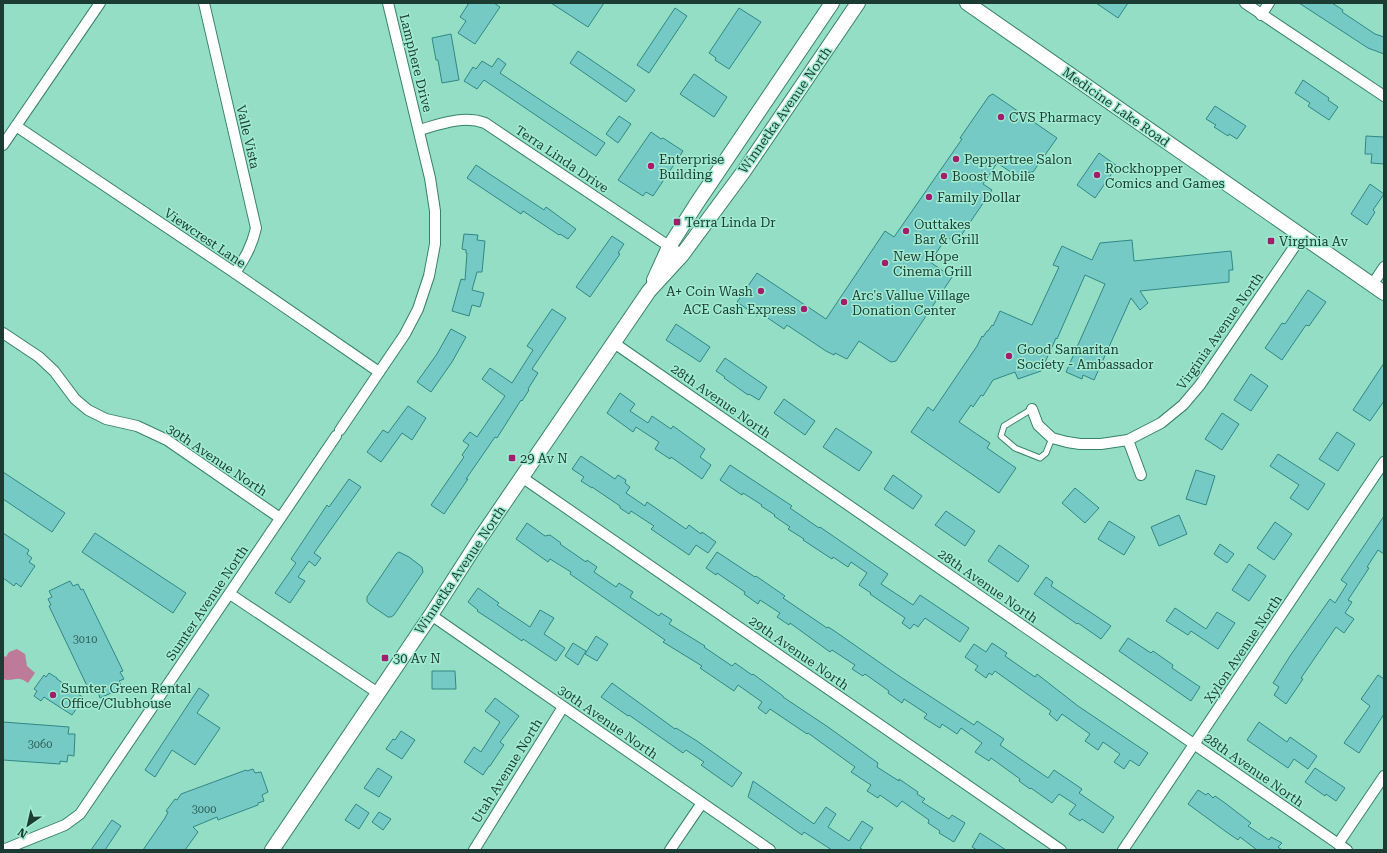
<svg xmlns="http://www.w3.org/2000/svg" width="1387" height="853" font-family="'Roboto Serif',serif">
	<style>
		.water { fill: #bd7a99 }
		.building { fill: #76cac5; stroke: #308884 }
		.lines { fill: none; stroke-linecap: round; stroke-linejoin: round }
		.lane-casing { stroke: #37826c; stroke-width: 7 }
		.street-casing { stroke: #37826c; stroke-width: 12 }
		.secondary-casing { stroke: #37826c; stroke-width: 16 }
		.lane { stroke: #fff; stroke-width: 5 }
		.street { stroke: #fff; stroke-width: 10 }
		.secondary { stroke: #fff; stroke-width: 14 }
		.poi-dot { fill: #a21d6b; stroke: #a1ecd2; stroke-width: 1.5 }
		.labels { text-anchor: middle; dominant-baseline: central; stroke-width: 3; stroke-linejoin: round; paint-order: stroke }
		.number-label { font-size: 11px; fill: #325f57 }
		.street-label { font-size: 13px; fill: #1c3b32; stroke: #a1ecd2 }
		.poi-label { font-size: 13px; fill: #1c3b32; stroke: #a1ecd2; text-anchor: start }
	</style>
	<rect width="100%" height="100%" fill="#94dec5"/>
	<path class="water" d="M17,649l8,5 2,12 8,7 -7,10c-12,-9 -15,0 -25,-4v-22l1,-1 2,1 3,-5z"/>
	<g class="building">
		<path d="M469,3h25l6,4 -25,37 -17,-11 8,-12 -6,-4z"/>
		<path d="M551,3h53l-16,24z"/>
		<path d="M1096,3h32l-10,15z"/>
		<path d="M1299,3h33l11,7 -1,2 33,22 9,3v17l-16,-6z"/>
		<path d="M675,8l12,8 -38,57 -12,-8z"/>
		<path d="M739,8l22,14 -32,47 -14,-9 1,-2 -7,-5z"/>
		<path d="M451,34l8,46 -17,3 -4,-23h-2l-4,-22z"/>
		<path d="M578,51l57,39 -9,12 -56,-39z"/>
		<path d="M498,58l8,6 -6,9 105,70 -9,13 -112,-76 -7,9 -13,-8 9,-14 3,2 6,-8 10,6z"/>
		<path d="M694,74l33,23 -13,20 -34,-23z"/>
		<path d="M1303,80l26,18 -1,2 10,7 -9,13 -21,-14 2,-3 -15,-10z"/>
		<path d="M993,94l64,44 -24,34 -19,2 -17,-11 -14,21 9,6 -36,53 -9,-6 -17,25 22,15 -56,84 -5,1 -32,-21 -12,18 -12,-6 -1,2 -8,-4 -39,-26 -3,4 -25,-17 -2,4 -20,-14 20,-29 69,46 59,-88 9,6 68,-98 -2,-1 29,-42z"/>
		<path d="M1215,106l31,20 -9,13 -8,-5 -1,2 -14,-9 2,-2 -10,-6z"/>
		<path d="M619,116l12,8 -13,19 -12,-9z"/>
		<path d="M651,132l10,7 2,-1 20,13 -30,45 -7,-4 -3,4 -25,-16z"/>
		<path d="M1366,136l18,1v27l-13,-1 1,-9h-7z"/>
		<path d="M1099,153l18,13 -22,32 -18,-13z"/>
		<path d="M476,165l68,45 2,-3 30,22 -8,10 -8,-5 -1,1 -36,-24 -2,3 -54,-36z"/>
		<path d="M1370,184l14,10 -11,16 2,2 -8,13 -16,-11z"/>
		<path d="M464,234l14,1 -1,5 8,1 -3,31h-5l-5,18 12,3 -4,14 -8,-2 -3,11 -17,-5 9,-32 4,1 2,-27h-1v-3l-4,-1z"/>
		<path d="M612,236l12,8 -6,9 2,1 -30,43 -14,-10z"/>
		<path d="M1132,240l2,21 97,-10 2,19h-4v12l-89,9 8,12 -8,7 -9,-12 -37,82 -11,-5 -1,4 -16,-7 39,-88 -20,-9 -28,64 -1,-1 -15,33 -23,8 -3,-7 -22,8 -10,16 -2,-1 -8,12 -2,-2 -12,17 31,21 -3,5 29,20 -17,25 -88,-61 17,-25 5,4 44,-65 5,-10 1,1 4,-6h1l4,-6 1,1 7,-15 32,14 27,-58 -6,-2 9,-19 30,14 8,-17z"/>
		<path d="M1308,290l18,12 -17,24 -3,-1 -24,35 -17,-12 17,-25 3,1z"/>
		<path d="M552,309l14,9 -34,51 6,4 -10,16 1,1 -7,11 -1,-1 -24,38 -2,-1 -29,42h2l-24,35 -13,-9 33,-48 -2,-2 7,-10 -6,-4 7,-9 7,5 28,-41 -23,-17 8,-11 22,15 21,-33 -6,-4z"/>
		<path d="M676,324l34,23 -10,15 -34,-22z"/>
		<path d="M451,329l15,8 -14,25 -21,30 -14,-10 20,-28z"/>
		<path d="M725,358l42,29 -8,13 -10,-6 -1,1 -24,-17 1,-1 -9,-6z"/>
		<path d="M1384,363v38l-14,20 -17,-11z"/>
		<path d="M1251,374l17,12 -17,25 -17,-11z"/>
		<path d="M620,393l15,11 -5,7 18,12 4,-7 19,13 2,-3 32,23 -5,8 11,8 -9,14 -31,-22 -1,2 -15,-10 4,-7 -23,-15 -3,5 -26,-19z"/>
		<path d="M784,399l31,22 -10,14 -31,-22z"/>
		<path d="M408,406l18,12 -14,22 -10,-7 -21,29 -14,-10 16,-22 5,3z"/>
		<path d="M1222,413l17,11 -17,26 -17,-11z"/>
		<path d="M836,428l36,24 -13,19 -36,-24z"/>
		<path d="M1337,432l18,12 -17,27 -19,-12z"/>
		<path d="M1278,454l47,30 -17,26 -18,-12 9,-13 -29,-19z"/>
		<path d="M581,456l34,23 3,-4 8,5 -1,3 5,4 -4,6 19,13 2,-4 39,27 3,-4 12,9 1,-2 14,10 -8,11 -12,-8 -7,10 -38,-26 3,-3 -23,-15 -2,3 -9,-6v-2l-28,-19v1l-11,-7 3,-4 -12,-8z"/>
		<path d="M730,465l62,41 -2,2 29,20 1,-1 68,47 -7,10 20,13 12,8 7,-10 49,33 -9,14 -35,-24 -7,9 -4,-3 -4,5 -8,-6 3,-5 -35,-24 1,-1 -12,-8 8,-12 -16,-11 -3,5 -15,-10 -1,2 -29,-19 1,-1 -16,-10 2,-2 -16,-11 1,-1 -14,-9 1,-1 -19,-12 -1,2 -22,-15z"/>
		<path d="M1196,470l19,6 -9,29 -20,-6z"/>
		<path d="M3,472l62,41 -13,19 -49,-33z"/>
		<path d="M893,475l29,21 -9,13 -29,-20z"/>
		<path d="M349,479l12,8 -47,66 7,5 -6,8 -6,-5 -11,16 7,4 -15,22 -15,-10 21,-30 -5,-4 36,-54 2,2z"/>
		<path d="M1075,488l24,20 -14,15 -23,-20z"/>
		<path d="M946,511l29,20 -10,15 -30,-21z"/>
		<path d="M1179,515l8,19 -28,12 -8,-19z"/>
		<path d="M1384,516v38l-6,-4 -11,17 2,1 -21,32 4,2 -7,11 9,6 -10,14 -8,-6 -35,51 2,1 -17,25 -12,-9 5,-8 -6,-4 17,-27 40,-57 5,4 12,-19 -6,-4z"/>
		<path d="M1109,521l26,16 -11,18 -26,-16z"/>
		<path d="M1275,522l17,12 -18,26 -17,-12z"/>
		<path d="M527,523l18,13 5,-1 11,8 -1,1 26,18 1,-2 10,7 -3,5 22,15 3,-4 14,9 -3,5 29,19 2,-3 11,7 -3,4 36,22 -1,1 28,19 3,-3 17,12 1,-1 30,22v1l45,30 50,36 -1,4 22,14v-2l19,13 -1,2 8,5 -3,3 27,17 3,-4 13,8 -11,19 -15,-9 1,-2 -12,-8 1,-3 -27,-19 -5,6 -17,-12 -2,3 -11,-7 4,-6 -20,-13 4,-5 -47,-34 -1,1 -37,-25 -4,5 -8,-6 4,-6 -24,-17 -4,6 -34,-23 2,-2 -39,-24 2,-2 -95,-66 1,-2 -21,-13 -2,3 -32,-23z"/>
		<path d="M3,533l26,17 -2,4 5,4 -3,4 6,4 -14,21 -5,-4 -2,3 -11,-8z"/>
		<path d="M95,533l91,60 -13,20 -91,-61z"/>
		<path d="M1220,544l14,10 -7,9 -13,-9z"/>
		<path d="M999,545l30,21 -11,16 -30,-21z"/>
		<path d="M399,552l10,5 13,10 1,5 -29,43 -3,2h-3l-19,-13 -2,-3v-4l29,-43z"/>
		<path d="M717,552l38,25 1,-1 29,20 -2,2 44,30 1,-1 5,3 66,46 75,49 3,-4 27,18 -4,6 48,33 6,-8 28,19 -3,4 35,24 -11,16 -21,-14 -2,2 -11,-7 7,-9 -17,-11 -7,9 -21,-15 -1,1 -11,-8 1,-2 -29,-21 -2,3 -14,-9 7,-9 -21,-15 -4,6 -15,-10 -2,4 -16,-10 3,-4 -23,-15 -2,4 -14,-10 1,-2 -24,-17 -2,2 -11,-7 3,-4 -23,-15 -2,2 -40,-29 -1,2 -12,-8 3,-4 -20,-13 -2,4 -14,-10 1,-2 -28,-19 -1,2 -10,-7z"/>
		<path d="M1249,564l17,12 -17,25 -17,-11z"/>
		<path d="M1046,577l7,5 -2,4 60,40 -10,13 -23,-16 -1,1 -43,-30z"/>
		<path d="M70,581l3,5 5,-2 3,6 2,-1 40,82 -3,1 4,7 -5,2 3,7 -22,10 -2,-6 -4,2 -3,-7 -2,3 -40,-84 2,-1 -3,-6 4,-2 -3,-6z"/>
		<path d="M478,588l21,15 -2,2 33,22 10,-17 14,8 -10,16 21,14 -9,13 -33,-22 -1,2 -28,-19 -17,-11 1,-1 -10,-8z"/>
		<path d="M1175,608l31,21 11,-17 18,11 -17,26 -27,-18 -3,4 -22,-14z"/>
		<path d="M596,636l12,8 -11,17 -12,-7z"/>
		<path d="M1128,638l23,15 2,-2 20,14 -1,3 28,19 -9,14 -72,-50z"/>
		<path d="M573,643l13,8 -8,14 -13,-9z"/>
		<path d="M992,643l15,10 -2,3 30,21 2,-3 41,32 70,47 -9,13 -9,-6 -6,9 -10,-7 6,-8 -17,-12 -5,8 -13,-9 5,-7 -28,-20 -5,7 -8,-7 2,-3 -56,-40 -3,4 -3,-2 -3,5 -11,-8 3,-4 -13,-9 9,-13 12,8z"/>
		<path d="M432,671h23l1,18h-24z"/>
		<path d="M49,673l8,5v1l27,19 -12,17 -28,-18 -3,4 -7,-5 3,-5 -3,-2 10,-14 2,2z"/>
		<path d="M1378,675l6,4v35l-25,39 -15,-10 26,-37 -9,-7z"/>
		<path d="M612,683l63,46 1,-1 21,13 45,32 -10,14 -31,-22 3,-3 -18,-12 -3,3 -54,-38 -1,1 -27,-19z"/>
		<path d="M199,688l10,7 -12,18 23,15 -25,37 -23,-15 -17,27 -10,-7z"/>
		<path d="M495,698l24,18 -19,26 4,3 -14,21h-1l-6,9 -19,-13 10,-15 7,5 19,-30 -15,-11z"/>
		<path d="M3,722l66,5 -1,7h7l-1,22 -6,-1 -1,7 -7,-1v3l-57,-4z"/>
		<path d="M1259,722l28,20 3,-5 27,19 -9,13 -14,-10 -6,9 -41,-28z"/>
		<path d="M401,731l14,9 -13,19 -16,-10 7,-10 2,1z"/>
		<path d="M378,768l14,9 -13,20 -15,-9z"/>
		<path d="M1315,768l30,20 -9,13 -10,-7 -1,2 -20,-14z"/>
		<path d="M253,769l2,4 6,-1 7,20 -6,3 2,6 -6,2v2l-40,15 -1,-3 -24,10 5,5 -13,18h-42l22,-32 3,-6 -2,-1 9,-12 2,1 4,-6 65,-24 1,1z"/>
		<path d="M753,781l61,43 12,-17 10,7 -8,13 21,14 13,-20 11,7 -13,20 3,2h-31l-28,-18 -2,3 -54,-38z"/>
		<path d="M1198,790l8,5 2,-2 5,5 2,-2 10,7 26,20 -3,3 21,14 2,-3 11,6 -4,4 4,3h-25l-17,-13 -2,3 -13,-9 -37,-27z"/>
		<path d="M356,804l13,9 -10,16 -14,-9z"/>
		<path d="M379,812l12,7 -8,11 -11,-8z"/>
		<path d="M112,820l9,6 -16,24h-14z"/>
		<path d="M980,833l26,17h-29l-5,-3z"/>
	</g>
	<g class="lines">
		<g class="lane-casing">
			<path id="lane" d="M1032,409l-28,17 -3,10 14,12 25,10 6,-5 6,-15"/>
		</g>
		<g class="street-casing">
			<g id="street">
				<path d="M204,3l52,225c-4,18 -11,30 -21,45"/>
				<path d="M1245,3l139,93"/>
				<path d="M1261,15l8,-12"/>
				<path d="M16,126l219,147 144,99"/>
				<path d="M419,130c22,-6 44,-15 66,-7l197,132"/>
				<path d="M3,145l97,-142"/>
				<path d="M1372,285l12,-18"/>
				<path d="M3,333l36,24 15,14 21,28 13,11 18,9 31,7 30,14 113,78"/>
				<path d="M614,343l733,507"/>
				<path d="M1032,409l6,16 14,13 15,4 13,2h21l27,-4 33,-17 22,-18 17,-20 101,-148"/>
				<path d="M340,430l65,-96 13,-25 11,-33 6,-32v-33l-5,-33 -42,-175"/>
				<path d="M1128,440l13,35"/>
				<path d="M523,478l538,372"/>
				<path d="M230,594l148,99"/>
				<path d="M431,615l339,235"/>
				<path d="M1338,844l46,-68"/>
				<path d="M3,850l62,-25 15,-11 256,-378"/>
				<path d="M474,850l89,-143"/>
				<path d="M670,850l32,-47"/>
				<path d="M1123,850l261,-388"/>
			</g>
		</g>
		<g class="secondary-casing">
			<g id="secondary">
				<path d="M967,3l417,290"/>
				<path d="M654,280l15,-33 28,-44 135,-200"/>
				<path d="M272,850l159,-235 50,-78 168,-246 33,-36 62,-84 114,-168"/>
			</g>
		</g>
		<use href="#lane" class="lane"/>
		<use href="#street" class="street"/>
		<use href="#secondary" class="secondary"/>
	</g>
	<g class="poi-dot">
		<circle cx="1001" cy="117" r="4"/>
		<circle cx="956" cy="159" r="4"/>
		<circle cx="651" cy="166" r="4"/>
		<circle cx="1097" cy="175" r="4"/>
		<circle cx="944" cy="176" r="4"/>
		<circle cx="929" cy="197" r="4"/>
		<rect x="673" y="218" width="8" height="8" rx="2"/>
		<circle cx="906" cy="231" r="4"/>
		<rect x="1267" y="237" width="8" height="8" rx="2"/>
		<circle cx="885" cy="263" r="4"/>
		<circle cx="761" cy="291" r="4"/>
		<circle cx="844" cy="302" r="4"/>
		<circle cx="804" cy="309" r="4"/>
		<circle cx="1009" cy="356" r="4"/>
		<rect x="508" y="454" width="8" height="8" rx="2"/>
		<rect x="381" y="654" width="8" height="8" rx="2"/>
		<circle cx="53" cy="695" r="4"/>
	</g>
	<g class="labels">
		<g class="number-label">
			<text x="85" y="639">3010</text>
			<text x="40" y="744">3060</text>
			<text x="204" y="809">3000</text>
		</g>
		<g class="street-label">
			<text transform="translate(416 63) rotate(76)">Lamphere Drive</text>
			<text transform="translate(1116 107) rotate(35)">Medicine Lake Road</text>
			<text transform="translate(785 110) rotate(-55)">Winnetka Avenue North</text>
			<text transform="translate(248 137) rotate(77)">Valle Vista</text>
			<text transform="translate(562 159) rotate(34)">Terra Linda Drive</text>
			<text transform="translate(205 238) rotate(34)">Viewcrest Lane</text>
			<text transform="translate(1220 331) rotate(-55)">Virginia Avenue North</text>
			<text transform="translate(721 401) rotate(35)">28th Avenue North</text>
			<text transform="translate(217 460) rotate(34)">30th Avenue North</text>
			<text transform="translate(460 570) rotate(-56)">Winnetka Avenue North</text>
			<text transform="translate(988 586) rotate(35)">28th Avenue North</text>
			<text transform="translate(207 603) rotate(-56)">Sumter Avenue North</text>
			<text transform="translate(1243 649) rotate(-56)">Xylon Avenue North</text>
			<text transform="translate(799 653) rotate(35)">29th Avenue North</text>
			<text transform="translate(608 722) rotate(35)">30th Avenue North</text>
			<text transform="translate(1254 770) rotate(35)">28th Avenue North</text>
			<text transform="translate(507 771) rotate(-58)">Utah Avenue North</text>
		</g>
		<g class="poi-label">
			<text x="1009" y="117">CVS Pharmacy</text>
			<text x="659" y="159">Enterprise<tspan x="659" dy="15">Building</tspan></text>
			<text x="964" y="159">Peppertree Salon</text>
			<text x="1105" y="168">Rockhopper<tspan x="1105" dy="15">Comics and Games</tspan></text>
			<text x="952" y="176">Boost Mobile</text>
			<text x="937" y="197">Family Dollar</text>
			<text x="685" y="222">Terra Linda Dr</text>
			<text x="914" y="224">Outtakes<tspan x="914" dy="15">Bar &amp; Grill</tspan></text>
			<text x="1279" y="241">Virginia Av</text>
			<text x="893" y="256">New Hope<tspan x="893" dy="15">Cinema Grill</tspan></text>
			<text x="753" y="291" text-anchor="end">A+ Coin Wash</text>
			<text x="852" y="295">Arc's Vallue Village<tspan x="852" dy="15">Donation Center</tspan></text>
			<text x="796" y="309" text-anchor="end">ACE Cash Express</text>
			<text x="1017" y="349">Good Samaritan<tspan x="1017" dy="15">Society - Ambassador</tspan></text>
			<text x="520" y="458">29 Av N</text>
			<text x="393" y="658">30 Av N</text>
			<text x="61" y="688">Sumter Green Rental<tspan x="61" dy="15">Office/Clubhouse</tspan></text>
		</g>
	</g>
	<rect width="1387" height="853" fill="none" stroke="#1c3b32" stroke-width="8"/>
	<g transform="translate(28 825) rotate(214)" stroke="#a1ecd2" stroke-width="3" paint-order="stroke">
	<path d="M0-3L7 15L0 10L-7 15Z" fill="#1c3b32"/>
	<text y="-6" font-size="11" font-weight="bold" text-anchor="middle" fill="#1c3b32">N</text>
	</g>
</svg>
